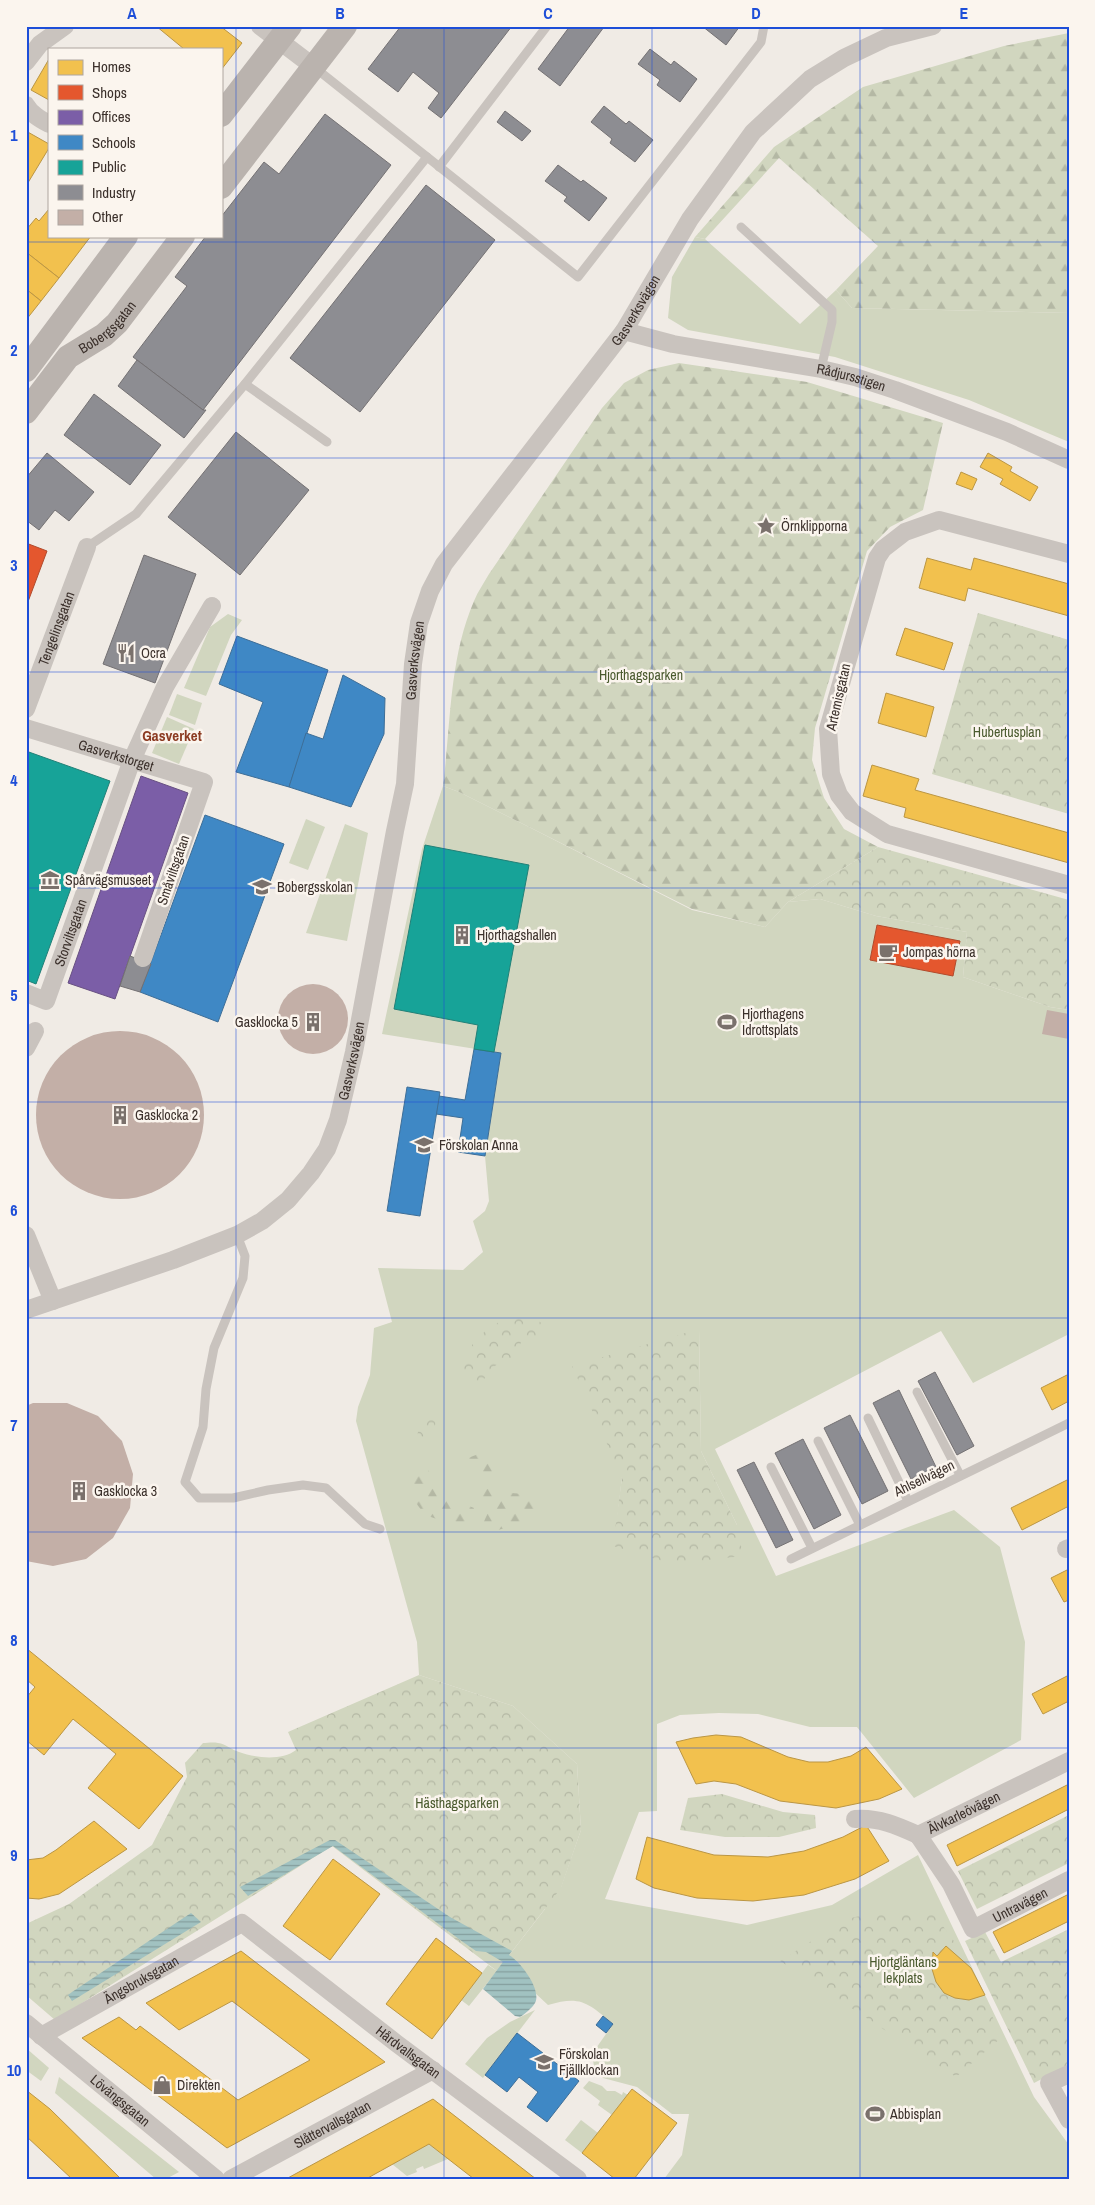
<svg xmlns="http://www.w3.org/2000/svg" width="1095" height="2205" font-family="'Archivo Narrow',sans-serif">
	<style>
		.grass { fill: #d1d6bf; fill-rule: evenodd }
		.forest { fill: url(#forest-firs) }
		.park { fill: url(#park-crowns) }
		.water { fill: url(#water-rules) }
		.homes { fill: #f2c14e; stroke: #bb9644 }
		.shops { fill: #e4572e; stroke: #b14b2d }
		.offices { fill: #7b5ea7; stroke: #685082 }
		.schools { fill: #3f88c5; stroke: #3e6e97 }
		.public { fill: #17a398; stroke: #228077 }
		.industry { fill: #8d8d92; stroke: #747173 }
		.building { fill: #c3afa7 }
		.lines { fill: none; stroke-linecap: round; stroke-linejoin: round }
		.lane { stroke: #c9c3be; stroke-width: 9 }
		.street { stroke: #c9c3be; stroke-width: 18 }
		.secondary { stroke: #bab3ae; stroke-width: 24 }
		.grid { fill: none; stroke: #1d4ed8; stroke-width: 1; stroke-opacity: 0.55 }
		.labels { text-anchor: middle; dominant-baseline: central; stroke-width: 5; stroke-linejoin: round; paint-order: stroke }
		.street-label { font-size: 14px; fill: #3b302b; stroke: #fbf5ee }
		.poi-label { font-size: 14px; fill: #3b302b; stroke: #fbf5ee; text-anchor: start }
		.park-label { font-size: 14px; fill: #4a5a2e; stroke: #fbf5ee }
		.neighbourhood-label { font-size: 15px; font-weight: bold; fill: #8c3b22; stroke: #fbf5ee }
		.neatline { fill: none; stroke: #1d4ed8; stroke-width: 2 }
		.grid-label { font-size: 16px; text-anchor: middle; font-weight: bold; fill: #1d4ed8 }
	</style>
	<defs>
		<pattern id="forest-firs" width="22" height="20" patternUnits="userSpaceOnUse" patternTransform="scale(1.25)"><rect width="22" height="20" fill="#d1d6bf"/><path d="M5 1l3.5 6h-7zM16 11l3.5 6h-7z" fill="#b4b8a4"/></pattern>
		<pattern id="park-crowns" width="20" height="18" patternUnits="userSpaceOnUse" patternTransform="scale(1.25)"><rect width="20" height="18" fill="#d1d6bf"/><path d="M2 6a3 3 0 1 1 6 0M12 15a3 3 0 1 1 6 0" fill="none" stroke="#b4b8a4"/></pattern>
		<pattern id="water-rules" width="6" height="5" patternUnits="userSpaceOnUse" patternTransform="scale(1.25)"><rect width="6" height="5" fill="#a1c2c1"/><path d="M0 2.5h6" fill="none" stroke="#849e9d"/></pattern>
	</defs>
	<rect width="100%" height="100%" fill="#f0ebe5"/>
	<g class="grass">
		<path d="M695,237l10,2 95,85 36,-34 16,18 217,5v129l-100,-42 -134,-43 -147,-27 -20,-12 4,-41z"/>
		<path d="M228,614l14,6 -11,15 -25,61 -22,-8 26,-61z"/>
		<path d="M177,694l25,9 -7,22 -26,-10z"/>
		<path d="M167,717l27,12 -15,35 -27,-11z"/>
		<path d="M443,786l16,6 72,36 161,82 73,17 23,-25 32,-3 56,17 91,16 -4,45 87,30 19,3v324l-96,49 -32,-52 -226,118 61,127 178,-66 46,37 25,95 -4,98 -107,58 -57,-71h-47l-52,-13 -39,-1 -39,2 -23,9v87l-18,1 -34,87 142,26 85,-20 86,-50 116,242 35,48v34h-405l18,-24 7,-41h-17l-35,-27 -34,-9 -8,-6 -3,-18 21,-30c-25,-21 -32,-29 -65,-19l-28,-26 -23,-8 -28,35 -8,-6 27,-35 9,6 48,-62 6,-97 10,75 20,-57 -4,-66 -64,-58 -94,-31 -2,-33 -61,-221 2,-14 12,-32 4,-47 18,-6 -14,-54 85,2 20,-18 -10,-31 12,-10 4,-10 -4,-45 16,-103 -119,-19 40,-185zM699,1330l2,121 36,74 -123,21 8,-69z"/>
		<path d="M306,819l19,8 -17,43 -19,-7z"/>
		<path d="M345,824l23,9 -21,108 -41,-8z"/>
		<path d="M535,2010l-52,68 -18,-14 22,-26 23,-16z"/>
		<path d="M26,2048l23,20 -8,13 -15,-11z"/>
		<path d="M59,2077l120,95 -13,7h-10l-101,-86z"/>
		<path d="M589,2081l13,5 5,5h8l7,4 1,-3 5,3 -16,20 -14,-10 2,-4 -17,-13z"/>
		<path d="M581,2120l17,13 -16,20 -17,-13z"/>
		<path d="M429,2144l19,15 -24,10 -1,-3 -7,3 1,3 -10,4 -15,-12z"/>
	</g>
	<g class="forest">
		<path d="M1069,33v280l-217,-5 -16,-18 42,-44 -99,-88 -74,81 -10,-2 79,-90 89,-60 141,-41z"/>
		<path d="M679,363l128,19 136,41 -20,87 -33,17 -23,24 -52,177 -3,32 12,38 20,31 34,18 -90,55 -23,25 -73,-18 -161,-81 -72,-36 -16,-6c8,-62 6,-127 31,-185 4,-10 10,-18 15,-27l113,-166 22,-25 24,-13z"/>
		<path d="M481,1453l19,16 -1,7 -25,-4 -6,-14z"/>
		<path d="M427,1469l25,30 22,9 -8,21 -41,-14 -12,-16 -1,-22z"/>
		<path d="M473,1484l26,8 25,2 11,12 -7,15 -30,9 -16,-4 7,-16 -16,-15z"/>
	</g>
	<g class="park">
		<path d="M978,613l91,27v174l-137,-40z"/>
		<path d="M878,847l191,53v110l-19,-3 -87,-30 4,-45 -91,-16 -56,-17 -32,3z"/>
		<path d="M530,1315l8,4 5,7 -1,11 -8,4 -4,-6 -9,3 -1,19c-10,3 -23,5 -30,13 -4,5 -4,9 -10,12l-13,-3 -4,-7 -1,-7 13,-12 -3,-8 15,-16 14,-8 6,3 3,6 5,-2 -1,-6 4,-5z"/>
		<path d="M699,1329l2,122 36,74 6,31 -71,8 -59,-18 9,-69 -50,-111z"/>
		<path d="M427,1407l5,1c7,12 3,21 -4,32l-11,-5z"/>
		<path d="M419,1675l94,31 64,58 4,66 -20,58 -64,83 -165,-125 -277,174 -29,-25v-71l43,-20 83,-59 35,-68 -2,-14 18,-20c4,0 10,-1 15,0 8,1 14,7 21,9 16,6 43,9 57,-2l-8,-18z"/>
		<path d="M722,1794l61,18 32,3 1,13 -37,9h-54l-45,-7 8,-32z"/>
		<path d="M1069,1815v48l-92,46 -19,-38z"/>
		<path d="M888,1910h43l31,42 40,85 -46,40 -176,-116 66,-42z"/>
		<path d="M1069,1929v136l-35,18 -69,-142 20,-9 16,30z"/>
	</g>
	<g class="water">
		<path d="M330,1840h5l115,77 62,34 -3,4c12,7 33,35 26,48 -3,5 -10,11 -15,14l-5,-1 -32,-27 20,-27 -17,-10 -10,-1 -13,-9 -130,-96 -85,50 -8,-9z"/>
		<path d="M191,1913l10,9 -129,79 -4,-6 4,-3z"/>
	</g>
	<g class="homes">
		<path d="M156,26h64l22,17 -21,27v-21h-37z"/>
		<path d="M49,59v41l-18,-10z"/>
		<path d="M26,131l23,13v4l-23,38z"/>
		<path d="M49,209v27h42l-32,42 -33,-26v-15l3,-3 -3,-4 10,-12 3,3z"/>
		<path d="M26,252l33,26 -18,23 -15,-12z"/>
		<path d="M26,289l15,12 -15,19z"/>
		<path d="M988,453l24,14 -2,4 28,16 -8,14 -30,-17 3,-5 -23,-12z"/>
		<path d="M961,472l16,7 -5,11 -16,-6z"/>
		<path d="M927,558l44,12 3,-12 95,26v32l-101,-28 -3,13 -46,-13z"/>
		<path d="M905,628l48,15 -9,27 -48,-15z"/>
		<path d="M886,693l48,14 -8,30 -48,-14z"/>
		<path d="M872,765l47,14 -4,11 154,43v30l-165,-46 2,-9 -43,-12z"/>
		<path d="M1069,1374v27l-17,9 -11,-22z"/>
		<path d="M1069,1479v27l-47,24 -11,-22z"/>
		<path d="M1069,1569v31l-5,2 -13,-24z"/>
		<path d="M26,1648l157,128 -44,53 -51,-41 28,-34 -43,-35 -29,36 -18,-15v-42l9,-11 -9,-8z"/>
		<path d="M1069,1675v26l-26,13 -11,-20z"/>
		<path d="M716,1735l25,2 47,20 21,5h19l23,-6 15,-9 36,42 -23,10 -43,9 -56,-7 -44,-17 -22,-3 -18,3 -20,-42 17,-4z"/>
		<path d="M1069,1784v25l-112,57 -10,-21z"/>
		<path d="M94,1821l33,28 -68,45 -20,5 -13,-1v-38l17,-2 13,-8z"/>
		<path d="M866,1825l23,36 -34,18 -51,16 -51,6 -56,-3 -43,-10 -18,-9 11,-42 67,18 54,2 36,-6 39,-14z"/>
		<path d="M333,1859l47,35 -50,66 -47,-34z"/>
		<path d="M1069,1894v27l-65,32 -11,-21z"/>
		<path d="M436,1938l46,35 -50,66 -46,-35z"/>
		<path d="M946,1946l25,22 14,27 -16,5 -14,-2 -11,-5 -8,-11 -4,-13 1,-17 4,4z"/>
		<path d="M241,1951l144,111 -158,86 -145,-110 37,-21 17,13 4,-4 98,74 72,-40 -78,-59 -53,29 -33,-27z"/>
		<path d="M632,2089l45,34 -43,56h-19l-33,-26z"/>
		<path d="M26,2090l24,19 71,70h-49l-46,-43z"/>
		<path d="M433,2099l103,80h-62l-45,-35 -63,35h-80z"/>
	</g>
	<g class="shops">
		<path d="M26,543l21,8 -21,56z"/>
		<path d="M877,925l83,16 -7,35 -83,-16z"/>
	</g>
	<path class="offices" d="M141,776l47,17 -73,206 -47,-16z"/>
	<g class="schools">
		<path d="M237,636l91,34 -39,117 -53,-15 27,-70 -44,-18z"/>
		<path d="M343,675l42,23 -1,36 -33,73 -62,-20 17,-54 17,6z"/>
		<path d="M205,815l79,29 -66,178 -78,-30z"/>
		<path d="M474,1049l27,4 -16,103 -27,-4 5,-34 -27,-4 3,-18 26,4z"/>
		<path d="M407,1087l33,5 -20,124 -33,-5z"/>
		<path d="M603,2016l10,8 -7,9 -10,-8z"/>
		<path d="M517,2033l62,48 -32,41 -20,-15 11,-15 -19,-15 -12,15 -22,-17z"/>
	</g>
	<g class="public">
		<path d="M26,751l84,30 -74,203 -10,-4z"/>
		<path d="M425,845l104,20 -35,187 -20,-3 4,-24 -84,-16z"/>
	</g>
	<g class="industry">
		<path d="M401,26h111l-71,92 -13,-10 11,-15 -26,-21 -15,20 -30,-23z"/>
		<path d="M570,26l34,1 -44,59 -22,-17z"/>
		<path d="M702,26h38l-14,19z"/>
		<path d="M650,49l21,16 3,-4 23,18 -17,23 -23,-17 3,-5 -22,-16z"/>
		<path d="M604,106l22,18 3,-3 24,19 -18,22 -25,-19 2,-4 -21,-17z"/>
		<path d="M505,111l26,20 -9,10 -25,-19z"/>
		<path d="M325,114l66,51 -188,245 -70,-53 54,-71 -12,-9 31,-41h15v-19l43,-55 15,12z"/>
		<path d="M558,165l23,17 2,-2 24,18 -18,23 -25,-20 3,-4 -22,-16z"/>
		<path d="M426,185l69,55 -135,172 -70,-54z"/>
		<path d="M137,360l66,50h3l-22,28 -66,-52z"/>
		<path d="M94,394l67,51 -31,40 -66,-50z"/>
		<path d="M236,432l73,58 -69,85 -72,-58z"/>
		<path d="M47,453l47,39 -25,29 -14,-11 -16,20 -13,-10v-42z"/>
		<path d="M144,555l52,19 -41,109 -52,-19z"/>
		<path d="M130,956l21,8 -11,28 -20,-6z"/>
		<path d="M935,1372l39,74 -17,9 -39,-74z"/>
		<path d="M899,1390l37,77 -25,12 -38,-76z"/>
		<path d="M850,1415l38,76 -26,13 -38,-76z"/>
		<path d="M803,1439l38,76 -27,14 -39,-76z"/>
		<path d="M754,1462l39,78 -17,8 -39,-78z"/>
	</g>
	<g class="building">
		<circle cx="313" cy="1019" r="35"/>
		<path d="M1047,1010l22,4v25l-27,-5z"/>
		<circle cx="120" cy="1115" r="84"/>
		<path d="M33,1403h34l31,13 24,25 11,33 -3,34 -17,30 -27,21 -33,7 -27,-5v-155z"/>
	</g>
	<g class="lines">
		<g class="lane">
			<path d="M314,67l264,210 183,-235 3,-16"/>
			<path d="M439,167l108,-141"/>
			<path d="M741,227l91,83v12l-11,47"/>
			<path d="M245,384l82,58"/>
			<path d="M87,547l49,-33 5,-6 104,-124 182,-227"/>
			<path d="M237,1235l8,21 -2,22 -29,70 -8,41 -3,38 -18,55 14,16h34l35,-8 35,-5 23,3 39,36 15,5"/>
			<path d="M917,1392l43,83"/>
			<path d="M868,1418l40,83"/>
			<path d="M818,1441l42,84"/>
			<path d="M771,1467l41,81"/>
			<path d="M791,1559l278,-136"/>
		</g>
		<g class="street">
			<path d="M260,26l54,41"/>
			<path d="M26,62l14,-18 25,-18"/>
			<path d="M26,105c5,9 14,14 23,19"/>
			<path id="s1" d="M624,331l49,13 148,25 34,8 40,13 112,42 62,28"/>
			<path d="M1069,554l-130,-34 -34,12 -22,17 -6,9 -49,171 3,45 8,21 13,17 35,22 182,51"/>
			<path id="s2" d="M26,709l61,-162"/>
			<path id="s3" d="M26,728l178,54 -61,176"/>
			<path id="s4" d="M26,993l20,8 86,-241 33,-73 47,-81"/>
			<path d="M26,1048l9,-17"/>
			<path d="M26,1235l27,66"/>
			<path id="s5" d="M26,1310l147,-50 64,-25 25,-14 26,-21 23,-27 16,-24 11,-29 16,-68 41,-221 10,-47 8,-120 6,-41 11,-32 14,-27 180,-233 66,-112 63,-87 57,-53 34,-21 42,-20 47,-12"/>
			<path d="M1066,1549l3,-1"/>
			<path d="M855,1819c23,-2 43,7 63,16"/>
			<path id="s6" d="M918,1835l33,49 22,45 96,-49"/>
			<path id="s7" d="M918,1835l151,-74"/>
			<path id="s8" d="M26,2023l190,156"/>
			<path id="s9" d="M41,2036l201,-113 154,120 182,136"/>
			<path d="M1069,2074l-20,9 20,37"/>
			<path id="s10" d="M231,2179l202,-109"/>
		</g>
		<g class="secondary">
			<path d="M221,115l69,-89"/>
			<path d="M221,187l124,-161"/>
			<path d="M26,370l100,-134"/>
			<path id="s11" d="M26,412l42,-55 36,-22 13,-12 66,-87"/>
		</g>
	</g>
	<path class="grid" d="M236,26v2153M444,26v2153M652,26v2153M860,26v2153M26,242h1043M26,458h1043M26,672h1043M26,888h1043M26,1102h1043M26,1318h1043M26,1532h1043M26,1748h1043M26,1962h1043"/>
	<defs>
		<g id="sight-bare" transform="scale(1.5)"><path d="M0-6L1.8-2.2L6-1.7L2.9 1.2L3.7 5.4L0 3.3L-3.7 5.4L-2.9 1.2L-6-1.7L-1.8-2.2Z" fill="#7a716c" stroke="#fbf5ee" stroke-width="2.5" paint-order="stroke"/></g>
		<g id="restaurant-bare" transform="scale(1.5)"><path d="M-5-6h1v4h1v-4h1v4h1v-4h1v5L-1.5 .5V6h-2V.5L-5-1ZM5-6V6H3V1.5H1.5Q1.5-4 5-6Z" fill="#7a716c" stroke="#fbf5ee" stroke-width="2.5" paint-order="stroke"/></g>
		<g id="museum-bare" transform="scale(1.5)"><path d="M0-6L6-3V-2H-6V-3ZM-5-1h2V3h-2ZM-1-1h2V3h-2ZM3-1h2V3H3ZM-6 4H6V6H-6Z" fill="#7a716c" stroke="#fbf5ee" stroke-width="2.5" paint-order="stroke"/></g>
		<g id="school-bare" transform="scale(1.5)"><path d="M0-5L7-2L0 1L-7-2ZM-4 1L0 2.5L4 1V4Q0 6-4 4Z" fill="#7a716c" stroke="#fbf5ee" stroke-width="2.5" paint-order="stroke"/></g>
		<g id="building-bare" transform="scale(1.5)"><path d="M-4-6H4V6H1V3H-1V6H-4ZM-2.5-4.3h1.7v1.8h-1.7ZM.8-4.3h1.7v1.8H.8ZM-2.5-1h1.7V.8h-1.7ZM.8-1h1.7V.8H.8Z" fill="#7a716c" stroke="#fbf5ee" stroke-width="2.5" paint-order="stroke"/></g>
		<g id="cafe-bare" transform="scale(1.5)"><path d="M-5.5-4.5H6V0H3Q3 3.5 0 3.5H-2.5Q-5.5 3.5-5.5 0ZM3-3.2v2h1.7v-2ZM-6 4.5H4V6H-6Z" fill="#7a716c" stroke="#fbf5ee" stroke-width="2.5" paint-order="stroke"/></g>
		<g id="stadium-bare" transform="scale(1.5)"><path d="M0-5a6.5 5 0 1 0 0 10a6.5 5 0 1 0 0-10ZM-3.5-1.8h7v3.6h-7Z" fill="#7a716c" stroke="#fbf5ee" stroke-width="2.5" paint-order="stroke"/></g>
		<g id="shop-bare" transform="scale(1.5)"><path d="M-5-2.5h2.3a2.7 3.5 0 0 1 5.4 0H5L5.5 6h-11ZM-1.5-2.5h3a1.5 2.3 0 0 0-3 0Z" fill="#7a716c" stroke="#fbf5ee" stroke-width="2.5" paint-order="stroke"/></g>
	</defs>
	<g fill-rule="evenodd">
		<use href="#sight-bare" x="766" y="526"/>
		<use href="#restaurant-bare" x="126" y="653"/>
		<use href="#museum-bare" x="50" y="880"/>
		<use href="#school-bare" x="262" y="887"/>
		<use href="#building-bare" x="462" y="935"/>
		<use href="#cafe-bare" x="888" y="952"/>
		<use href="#building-bare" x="313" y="1022"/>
		<use href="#stadium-bare" x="727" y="1022"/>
		<use href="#building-bare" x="120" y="1115"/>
		<use href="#school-bare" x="424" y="1145"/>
		<use href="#building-bare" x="79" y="1491"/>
		<use href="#school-bare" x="544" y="2062"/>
		<use href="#shop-bare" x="162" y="2085"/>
		<use href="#stadium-bare" x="875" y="2114"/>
	</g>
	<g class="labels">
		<g class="street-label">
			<text stroke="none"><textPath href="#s5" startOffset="1268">Gasverksvägen</textPath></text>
			<text stroke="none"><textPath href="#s11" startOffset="119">Bobergsgatan</textPath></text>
			<text stroke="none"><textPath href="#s1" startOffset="232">Rådjursstigen</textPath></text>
			<text stroke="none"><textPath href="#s2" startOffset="86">Tengelinsgatan</textPath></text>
			<text stroke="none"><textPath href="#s5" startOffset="848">Gasverksvägen</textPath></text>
			<text transform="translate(838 697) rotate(-77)">Artemisgatan</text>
			<text stroke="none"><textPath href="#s3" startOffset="94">Gasverkstorget</textPath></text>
			<text transform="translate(173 870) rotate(-71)">Småviltsgatan</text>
			<text stroke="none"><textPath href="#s4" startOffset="94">Storviltsgatan</textPath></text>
			<text stroke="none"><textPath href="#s5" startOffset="442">Gasverksvägen</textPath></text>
			<text transform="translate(924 1478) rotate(-26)">Ahlsellvägen</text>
			<text stroke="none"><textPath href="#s7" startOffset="51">Älvkarleövägen</textPath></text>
			<text stroke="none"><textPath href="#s6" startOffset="162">Untravägen</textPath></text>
			<text stroke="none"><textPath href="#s9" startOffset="115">Ängsbruksgatan</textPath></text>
			<text stroke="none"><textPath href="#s9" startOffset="441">Hårdvallsgatan</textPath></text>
			<text stroke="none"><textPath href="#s8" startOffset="122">Lövängsgatan</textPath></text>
			<text stroke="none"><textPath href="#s10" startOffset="115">Slåttervallsgatan</textPath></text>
		</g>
		<g class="poi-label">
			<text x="781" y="526">Örnklipporna</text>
			<text x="141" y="653">Ocra</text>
			<text x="65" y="880">Spårvägsmuseet</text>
			<text x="277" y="887">Bobergsskolan</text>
			<text x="477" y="935">Hjorthagshallen</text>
			<text x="903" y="952">Jompas hörna</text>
			<text x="742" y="1014">Hjorthagens<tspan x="742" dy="16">Idrottsplats</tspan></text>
			<text x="298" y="1022" text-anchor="end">Gasklocka 5</text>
			<text x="135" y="1115">Gasklocka 2</text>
			<text x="439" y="1145">Förskolan Anna</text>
			<text x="94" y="1491">Gasklocka 3</text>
			<text x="559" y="2054">Förskolan<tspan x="559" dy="16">Fjällklockan</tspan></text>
			<text x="177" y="2085">Direkten</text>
			<text x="890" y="2114">Abbisplan</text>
		</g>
		<g class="park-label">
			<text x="641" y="675">Hjorthagsparken</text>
			<text x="1007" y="732">Hubertusplan</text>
			<text x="457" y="1803">Hästhagsparken</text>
			<text x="903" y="1962">Hjortgläntans<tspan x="903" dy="16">lekplats</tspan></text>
		</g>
		<g class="neighbourhood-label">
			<text x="172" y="735">Gasverket</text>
		</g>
	</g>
	<rect width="1095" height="2205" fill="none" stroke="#fbf5ee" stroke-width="55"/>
	<rect x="48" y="48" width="175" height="190" fill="#fbf5ee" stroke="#aea6a0"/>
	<rect x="58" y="60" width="25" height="15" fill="#f2c14e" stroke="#aea6a0"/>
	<text x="92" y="72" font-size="15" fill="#3b302b">Homes</text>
	<rect x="58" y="85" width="25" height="15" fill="#e4572e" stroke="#aea6a0"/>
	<text x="92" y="98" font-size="15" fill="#3b302b">Shops</text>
	<rect x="58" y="110" width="25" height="15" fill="#7b5ea7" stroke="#aea6a0"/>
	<text x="92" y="122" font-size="15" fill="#3b302b">Offices</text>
	<rect x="58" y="135" width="25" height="15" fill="#3f88c5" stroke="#aea6a0"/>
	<text x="92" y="148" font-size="15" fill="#3b302b">Schools</text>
	<rect x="58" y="160" width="25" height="15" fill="#17a398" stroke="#aea6a0"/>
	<text x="92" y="172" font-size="15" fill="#3b302b">Public</text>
	<rect x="58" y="185" width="25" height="15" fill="#8d8d92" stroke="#aea6a0"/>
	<text x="92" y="198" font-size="15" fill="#3b302b">Industry</text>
	<rect x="58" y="210" width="25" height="15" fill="#c3afa7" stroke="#aea6a0"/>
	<text x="92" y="222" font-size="15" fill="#3b302b">Other</text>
	<rect x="28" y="28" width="1040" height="2150" class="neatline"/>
	<g class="grid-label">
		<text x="132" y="19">A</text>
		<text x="340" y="19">B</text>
		<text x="548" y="19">C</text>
		<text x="756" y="19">D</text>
		<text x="964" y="19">E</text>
		<text x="14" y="141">1</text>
		<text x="14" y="356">2</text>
		<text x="14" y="571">3</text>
		<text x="14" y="786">4</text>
		<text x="14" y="1001">5</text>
		<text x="14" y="1216">6</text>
		<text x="14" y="1431">7</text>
		<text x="14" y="1646">8</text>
		<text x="14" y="1861">9</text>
		<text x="14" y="2076">10</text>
	</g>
</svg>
